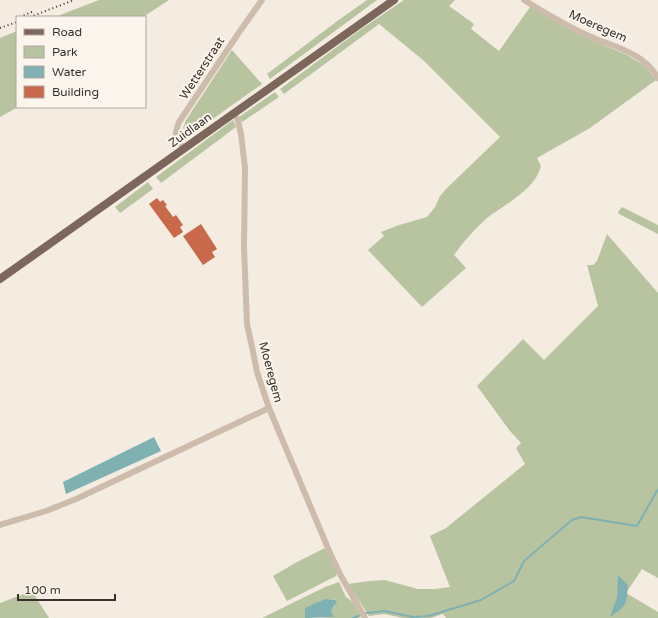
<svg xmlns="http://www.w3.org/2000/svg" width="658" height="618" font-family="'Varela Round',sans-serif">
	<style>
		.green { fill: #b8c4a0 }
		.water { fill: #7fb0b2 }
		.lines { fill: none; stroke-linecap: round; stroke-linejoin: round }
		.stream { stroke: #7fb0b2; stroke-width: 2 }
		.building { fill: #c8694b }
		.minor { stroke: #cdbbac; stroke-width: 6 }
		.major { stroke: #7d675c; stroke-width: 8 }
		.rail { stroke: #3b302b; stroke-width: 2; stroke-dasharray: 1 3; stroke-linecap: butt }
		.labels { text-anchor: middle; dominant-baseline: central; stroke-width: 4; stroke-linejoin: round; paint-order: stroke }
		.street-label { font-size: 12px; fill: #3b302b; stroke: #fbf5ee }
	</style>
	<rect width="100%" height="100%" fill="#f4ebe1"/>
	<g class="green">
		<path d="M99,0h70l-26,17h-88z"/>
		<path d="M367,0h10l-107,79 -3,-5 69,-52z"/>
		<path d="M404,0h51l-6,6 25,18 -3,5 28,22 31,-44 55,30 42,18 18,11 11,14 -66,48 -53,30 4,8c-6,24 -36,38 -54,52 -12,11 -24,24 -33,37l12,13 -44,39 -54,-57 16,-14 -3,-4 18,-7 28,-8 8,-10 5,-11 6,-7 54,-52 -77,-77 -44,-36 -95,70 -4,-5 77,-57z"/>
		<path d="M17,31v76h1l-18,10v-79z"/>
		<path d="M232,50l30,34 -65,46 -6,4 -4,-1 -4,-5 3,-8z"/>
		<path d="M275,92l4,5 -37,25 -3,-5z"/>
		<path d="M233,120l3,7 -75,56 -5,-6z"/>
		<path d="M148,182l5,7 -33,24 -5,-6z"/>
		<path d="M622,207l36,18v9l-39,-20 -1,-2z"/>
		<path d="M607,234l51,59v285l-16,-9 -16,24 32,19v6h-212l-3,-4 -12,4h-28l-19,-4 -15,2 -21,-32 21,-3 16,-1 33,9h17l15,-2 -20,-51 16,-8 79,-64 -9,-16 5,-5 -11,-12 -33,-45 46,-47 21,21 54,-54 -11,-41h6l4,-4z"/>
		<path d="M325,548l12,25 -1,3 -49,25 -14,-25 24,-14z"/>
		<path d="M339,582l7,15 7,5 8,15 -4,1h-36l12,-1 -2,-6 4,-5v-6c-16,-1 -19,4 -30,14v4h-43l63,-31z"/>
		<path d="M32,591l17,27h-49v-15z"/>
	</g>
	<g class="water">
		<path d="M154,437l7,14 -95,43 -3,-12z"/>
		<path d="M618,575l10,10c-2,20 -1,21 -18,32l7,-20z"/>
		<path d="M325,599l10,1 2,2 -6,9 3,6 -29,1v-10z"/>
	</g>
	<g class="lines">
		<g class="stream">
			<path d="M366,613l18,-2 29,6 15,-1 53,-16 33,-19 10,-20 48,-41 9,-3 56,9 21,-37"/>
			<path d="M353,618l8,-3"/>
		</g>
	</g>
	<g class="building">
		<path d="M157,198l3,4 3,-2 4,5 -2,1 8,11 3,-2 7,10 -3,2 3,5 -9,6 -25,-34z"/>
		<path d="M201,224l16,25 -5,3 3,5 -12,8 -20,-29z"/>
	</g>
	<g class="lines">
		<g class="minor">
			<path d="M524,0c21,13 42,26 65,36 25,11 54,16 69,42"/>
			<path d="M234,113l4,8 3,13 4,34 -1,79 3,77 5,23 5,25 12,36 61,145 11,23 24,42"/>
			<path d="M185,149c-11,-10 -11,-14 -6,-27l61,-91 22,-31"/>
			<path d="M0,525l46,-14 30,-12 193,-91"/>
		</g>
		<path class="major" d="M0,279l394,-279"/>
		<g class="rail">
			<path d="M20,17l14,-6"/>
			<path d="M30,17l44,-17"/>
			<path d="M0,28l17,-6"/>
		</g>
	</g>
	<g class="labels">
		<g class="street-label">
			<text transform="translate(598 26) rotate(24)">Moeregem</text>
			<text transform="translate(202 68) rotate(-57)">Wetterstraat</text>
			<text transform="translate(190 130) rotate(-36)">Zuidlaan</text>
			<text transform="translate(271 372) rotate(75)">Moeregem</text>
		</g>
	</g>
	<rect x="16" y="16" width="130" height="92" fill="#fbf5ee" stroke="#aea6a0"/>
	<rect x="24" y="29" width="20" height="6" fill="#7d675c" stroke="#aea6a0"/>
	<text x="52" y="36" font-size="12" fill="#3b302b">Road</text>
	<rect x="24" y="46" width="20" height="12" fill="#b8c4a0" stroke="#aea6a0"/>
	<text x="52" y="56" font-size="12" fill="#3b302b">Park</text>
	<rect x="24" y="66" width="20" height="12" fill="#7fb0b2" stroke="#aea6a0"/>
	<text x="52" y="76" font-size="12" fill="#3b302b">Water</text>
	<rect x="24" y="86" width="20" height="12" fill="#c8694b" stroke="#aea6a0"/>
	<text x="52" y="96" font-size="12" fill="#3b302b">Building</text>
	<path d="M18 594v6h97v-6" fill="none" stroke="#3b302b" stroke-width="2"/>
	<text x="24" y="594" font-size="12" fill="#3b302b" stroke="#fbf5ee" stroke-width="3" paint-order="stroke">100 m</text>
</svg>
